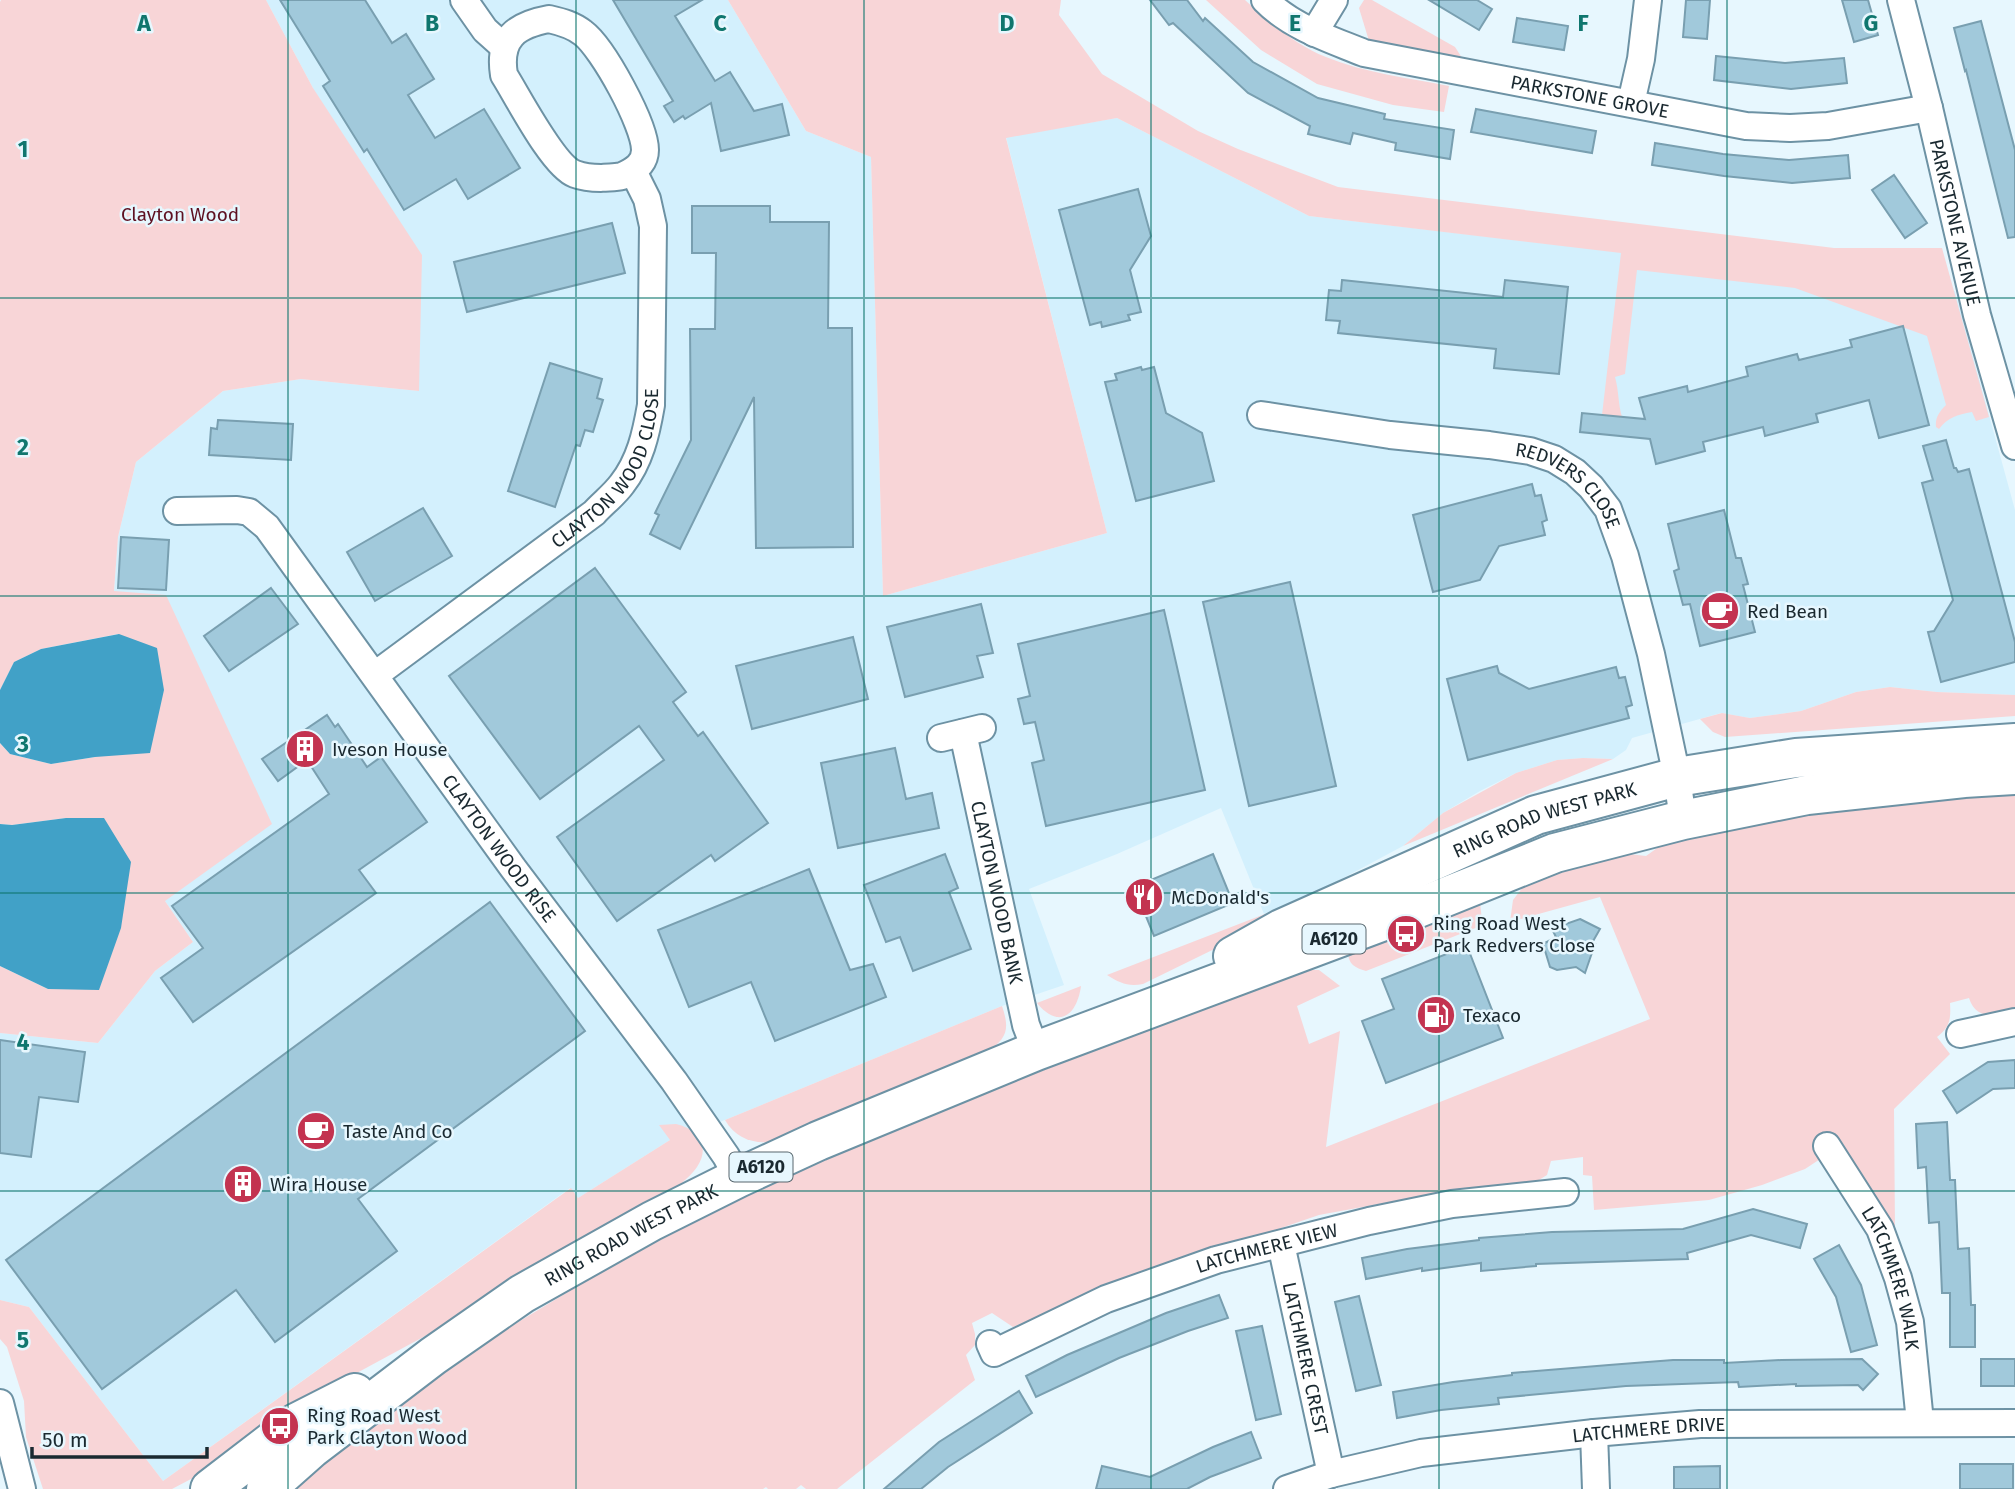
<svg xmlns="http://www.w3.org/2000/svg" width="2015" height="1489" font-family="'Fira Sans',sans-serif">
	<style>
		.built { fill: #d3f0fd }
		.green { fill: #f8d5d7 }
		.water { fill: #41a1c7 }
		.building { fill: #a1c9db; stroke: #799fb0; stroke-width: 2 }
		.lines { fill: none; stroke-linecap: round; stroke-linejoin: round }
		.minor-casing { stroke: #6d92a4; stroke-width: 30 }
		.trunk-casing { stroke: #6d92a4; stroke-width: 42 }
		.minor { stroke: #fff; stroke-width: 26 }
		.trunk { stroke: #fff; stroke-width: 38 }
		.grid { fill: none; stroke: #0f766e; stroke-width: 2; stroke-opacity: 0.55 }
		.labels { text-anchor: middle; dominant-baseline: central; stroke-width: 5; stroke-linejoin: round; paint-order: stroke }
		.shield { fill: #e7f7fe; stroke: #58676e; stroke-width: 2 }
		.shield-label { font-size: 18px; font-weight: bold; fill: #1a2930 }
		.street-label { font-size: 19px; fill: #1a2930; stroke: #e7f7fe }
		.park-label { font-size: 19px; fill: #5e1122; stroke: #e7f7fe }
		.poi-label { font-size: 19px; fill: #1a2930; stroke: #e7f7fe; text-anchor: start }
		.grid-label { font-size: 23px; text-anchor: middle; font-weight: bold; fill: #0f766e; stroke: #e7f7fe; stroke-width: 5; stroke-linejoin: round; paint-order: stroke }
	</style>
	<rect width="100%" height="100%" fill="#e7f7fe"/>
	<path class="built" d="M266,0h462l78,131 65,26 12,439 224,-63 -101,-396 111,-19 192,98 646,75 60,219v185l-78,-3 -47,-5 -34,5 -55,19 -51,7 -29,-5 -89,25 -6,12 -13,9 -30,-1 -26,2 -41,13 -36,18 -37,22 -40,33 -97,52 -42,16 -43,-106 -104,46 -88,35 35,96 -62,21 -277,114 -55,20 -92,58 -8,-10 -407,293 -134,-174 -29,-7v-267l98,10 57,-72 38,-29 -28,-41 -51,-309 4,-55 18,-75 87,-71 78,-12 118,12 -106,-303z"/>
	<g class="green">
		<path d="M1,0h265l47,88 109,167 -3,136 -118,-12 -78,12 -87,71 -18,75 -4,54 52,4 106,229 -107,77 28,41 -38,29 -57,72 -98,-10v-67l48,23 56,-171h-38l-54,7 -12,-1v-81l10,11 41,10 44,-7 23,-123 -77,15 -27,13 -14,28v-688z"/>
		<path d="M728,0h333l-2,15 43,59 96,57 40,18 100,38 496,61h108l47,169 -13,4 -4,-9c-15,3 -24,5 -33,17l-3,-2c-1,-9 3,-15 10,-22l-19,-69 -132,-48 -158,-18 -12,104 -10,3c4,14 3,27 7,40l-20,-2 19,-162 -312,-37 -192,-98 -111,20 101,395 -224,63 -12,-439 -65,-26z"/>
		<path d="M1206,0h39c24,22 51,45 81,57 39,16 82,21 123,29l-5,26 -51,-7 -76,-21 -56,-34z"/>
		<path d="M1364,0h8l83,47 9,14 -95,-20 -10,-33z"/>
		<path d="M1890,687l47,5 78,3v21l-290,21 -12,-5 -13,-13 22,-6 28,5 51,-7 55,-19z"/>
		<path d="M1583,758l30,1 -210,87 40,-33 73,-40 41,-13z"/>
		<path d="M2015,793v219c-19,3 -39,9 -46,-14l-19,5c1,16 0,24 -13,34l13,17 -56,55 1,120 -52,-85 -38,25 -43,16 -53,15 -115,10 -2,-34 -9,-1v-18l-32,4 -4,14 -13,8 -79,7 -136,25 -215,74 -91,38 -21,-14 -20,10 3,11v11l-9,10 9,25 -138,109h-31l-5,-4 -5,4h-28l-2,-2 -3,2h-475l174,-133 157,-95 114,-59 139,-65 429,-167h18l21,16 -43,20 12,38 31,-13 -14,116 324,-128 -50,-122 -90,25 3,-22 10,-13 14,-10 83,-24 26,3 21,-15 148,-27z"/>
		<path d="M1306,898l2,5 -165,81c-15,3 -23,-1 -36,-9z"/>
		<path d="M1480,903l2,17 -4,7 -112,44c-11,-3 -18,-7 -18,-19z"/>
		<path d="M1081,986c-4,29 -22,44 -44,17z"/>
		<path d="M1002,1006c8,24 5,32 -15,46l-212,90c-22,2 -39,-3 -50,-22z"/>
		<path d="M676,1124c22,5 35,22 21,43 -4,6 -11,12 -16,17l-140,80 -103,65 -96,52 -113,78 -57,30h-129l-17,-52 -2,-36 -17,-54 -7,-8v-39l29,7 134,174 408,-293 7,10 92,-58 -11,-15z"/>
	</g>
	<g class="water">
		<path d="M119,634l38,14 7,42 -14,63 -55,4 -44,7 -41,-10 -10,-11v-53l14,-28 27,-13z"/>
		<path d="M66,818h38l27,44 -10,66 -22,62 -51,-1 -48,-23v-142l12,1z"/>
	</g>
	<g class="building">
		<path d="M280,0h85l27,43 14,-9 28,45 -26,16 27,43 49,-29 36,59 -52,31 -12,-20 -52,31 -37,-61 -3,3 -41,-66 7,-5z"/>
		<path d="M613,0h89l-27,16 40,65 15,-9 24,39 28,-7 7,31 -68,16 -10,-48 -26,16 -2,-3 -9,6 -10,-16 9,-5z"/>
		<path d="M1150,0h37l16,21 2,-3 48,44 65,36 67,16 -1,5 70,11 -4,29 -55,-9 1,-7 -43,-10 -3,11 -42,-10 2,-8 -62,-33 -75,-70 -4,2z"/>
		<path d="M1429,0h48l15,9 -13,21z"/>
		<path d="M1686,0h24l-3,39 -24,-2z"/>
		<path d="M1842,0h26l10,35 -24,7z"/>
		<path d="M1517,18l51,8 -4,24 -51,-8z"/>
		<path d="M1981,21l34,129v87l-7,1 -42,-168 -1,1 -11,-43z"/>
		<path d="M1716,56l69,7 59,-5 3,25 -56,6 -77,-9z"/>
		<path d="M1476,109l120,22 -4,22 -121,-21z"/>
		<path d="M1655,143l68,11 66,6 59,-5 2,23 -58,5 -68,-7 -72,-11z"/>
		<path d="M1894,175l33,48 -22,15 -33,-48z"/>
		<path d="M1138,189l13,47 -21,34 11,42 -13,3 2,5 -28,7 -1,-5 -11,3 -31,-115z"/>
		<path d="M692,206h78v16h59l-1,106h24l1,219 -97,1 -2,-151 -74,152 -30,-15 9,-19 -4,-2 36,-73 -1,-111h25l1,-76h-24z"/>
		<path d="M612,223l13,50 -158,39 -13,-50z"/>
		<path d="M1342,280l161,17 2,-17 63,7 -9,87 -65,-6 2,-19 -158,-16 2,-12 -14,-1 3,-30 12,1z"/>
		<path d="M1903,326l26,99 -50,13 -10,-38 -53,14 2,8 -53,14 -2,-9 -60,15 2,9 -49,13 -6,-25 -70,-7 2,-19 63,6 -6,-21 48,-12 1,6 60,-16 -2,-9 51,-13 2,6 53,-13 -2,-7z"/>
		<path d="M550,363l52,16 -5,19 6,2 -10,32 -8,-2 -5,16 -4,-1 -21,62 -47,-16z"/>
		<path d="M1141,367l1,3 12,-3 12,46 36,20 12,48 -78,20 -31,-119 12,-2 -2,-6z"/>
		<path d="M218,420l75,4 -2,36 -82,-5 2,-27 6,1z"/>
		<path d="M1946,440l8,28h2l2,4 11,-3 46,173v20l-74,20 -13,-50 6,-1 19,-31 -31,-117 11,-3 -10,-34z"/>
		<path d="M1532,484l3,12 6,-1 6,25 -5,2 3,13 -46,11 -19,34 -47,12 -20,-77z"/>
		<path d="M423,508l29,48 -77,45 -28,-49z"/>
		<path d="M1724,510l12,48h5l7,26 -5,1 12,47 -55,14 -10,-42 -7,1 -9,-34 5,-2 -11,-45z"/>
		<path d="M121,537l48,3 -3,50 -48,-2z"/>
		<path d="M595,568l91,124 -13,10 25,34 5,-4 65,91 -53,38 -4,-6 -94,66 -60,-84 107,-77 -25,-34 -99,73 -91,-123z"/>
		<path d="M1290,582l46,204 -87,20 -46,-204z"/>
		<path d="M271,588l27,36 -69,47 -25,-35z"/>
		<path d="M981,604l12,49 -16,3 6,21 -78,20 -18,-70z"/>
		<path d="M1164,610l41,180 -159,36 -14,-63 12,-3 -9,-38 -11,2 -6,-25 12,-3 -12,-52z"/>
		<path d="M853,637l15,62 -116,30 -16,-63z"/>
		<path d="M1497,666l2,7 30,16 87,-22 3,11 6,-1 7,28 -6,2 3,11 -161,42 -21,-81z"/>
		<path d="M327,715l8,12 3,-3 29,43 14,-10 46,65 -68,48 17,23 -183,129 -32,-44 42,-30 -31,-42 157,-112 -22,-34 -29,21 -16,-22z"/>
		<path d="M895,748l11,51 26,-6 7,35 -101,20 -17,-85z"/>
		<path d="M945,854l13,34 -9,4 22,57 -58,22 -13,-34 -14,5 -22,-57z"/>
		<path d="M1213,854l20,49 -79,33 -20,-49z"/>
		<path d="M809,869l41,101 23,-6 13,33 -111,44 -24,-59 -62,25 -31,-77z"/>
		<path d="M490,902l95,129 -227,168 39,52 -122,91 -39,-52 -134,99 -96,-129z"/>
		<path d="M1580,919l20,10 -8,14 3,1 -10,29 -9,-6 -19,3 -7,-3 -7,-23 13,-7 -3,-6 5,-2 -1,-2z"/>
		<path d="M1467,946l36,92 -117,45 -24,-62 32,-12 -12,-30z"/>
		<path d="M0,1040l85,12 -7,50 -39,-5 -8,60 -31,-4z"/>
		<path d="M2015,1060v28l-22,1 -36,24 -14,-22 45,-29z"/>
		<path d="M1947,1122l3,58h5l3,69 11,-1 2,57h4v42h-25v-54h-8l-3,-71 -10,1 -3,-56 -8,1 -2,-44z"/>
		<path d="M1753,1209l54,15 -7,24 -49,-13 -64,18 1,6 -152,5v2l-55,5v-8l-59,8v-3l-56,11 -4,-21 45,-9 72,-9v-2l73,-6 131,-3z"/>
		<path d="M1839,1245l22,40 16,60 -26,7 -15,-55 -22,-38z"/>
		<path d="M1219,1295l9,23 -40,13 -69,27 -83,39 -10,-21 41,-21 59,-25 40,-17z"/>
		<path d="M1359,1296l22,89 -25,6 -21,-89z"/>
		<path d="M1262,1326l19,88 -25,6 -20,-89z"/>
		<path d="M1862,1359l16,15 -15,16 -5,-5 -62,1v-2l-57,3 -1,-5 -112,4 -128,12 1,6 -58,6 -44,8 -4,-26 60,-10 59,-7v-2l97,-8 64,-5h51v3l57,-3z"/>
		<rect x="1981" y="1359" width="34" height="27"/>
		<path d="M1019,1391l13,22 -84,54 -27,22h-37l55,-47z"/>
		<path d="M1251,1432l10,26 -51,19 -23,12h-91l6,-23 48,11 63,-30z"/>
		<rect x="1960" y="1464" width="53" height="25"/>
		<path d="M1720,1466v23h-46v-22z"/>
	</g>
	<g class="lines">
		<g class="minor-casing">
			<g id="minor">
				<path d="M464,0l21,30 19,17"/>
				<path id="s1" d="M1265,0c26,27 65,39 99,53l382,73 44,2 38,-2 101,-18"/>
				<path id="s2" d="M1901,0l28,108 48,207 38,131"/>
				<path d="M549,19c13,3 24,6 34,14 20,15 62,92 62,117 0,14 -11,21 -23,26 -7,2 -14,1 -21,2 -9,0 -18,-1 -26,-4 -22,-8 -57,-77 -71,-99 -6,-37 12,-50 45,-56z"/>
				<path d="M1314,33l20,-33"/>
				<path d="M1631,103l10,-44 7,-59"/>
				<path id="s3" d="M1261,415l129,20 99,10 41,6 24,8 21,13 16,15 17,22 17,47 26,98 26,123 6,43"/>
				<path id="s4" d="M177,511l60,-1 12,2 18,15 246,341 161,213 52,75 12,22"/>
				<path id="s5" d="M375,675l219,-162c9,-10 20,-18 28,-29 18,-23 24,-50 29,-79l2,-179 -6,-27 -14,-28"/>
				<path id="s6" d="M963,733l63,292 10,26"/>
				<path d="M941,738l41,-10"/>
				<path d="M1960,1034l55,-12"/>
				<path id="s7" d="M1827,1146l53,83 18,49 12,44 10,100"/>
				<path id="s8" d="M1281,1244l50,230"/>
				<path id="s9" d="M990,1344l4,9 112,-54 110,-39 153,-39 83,-17 113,-12"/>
				<path d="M0,1403l22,86"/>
				<path d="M1594,1433l2,56"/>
				<path id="s10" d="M1287,1489l44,-15 90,-21 173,-20 106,-9 315,-1"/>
			</g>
		</g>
		<g class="trunk-casing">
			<g id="trunk">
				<path id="s11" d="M1233,956l48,-27 255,-114 141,-38 119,-19 219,-15"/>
				<path d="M210,1489l86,-66 59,-30"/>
				<path id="s12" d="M266,1489l45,-40 122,-93 89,-62 130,-73 86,-43 80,-37 218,-90 377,-141 142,-57 128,-33 124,-25 157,-17 51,-3"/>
			</g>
		</g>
		<use href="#minor" class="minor"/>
		<use href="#trunk" class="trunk"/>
	</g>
	<path class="grid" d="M288,0v1489M576,0v1489M864,0v1489M1151,0v1489M1439,0v1489M1727,0v1489M0,298h2015M0,596h2015M0,893h2015M0,1191h2015"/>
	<defs>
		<g id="cafe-disc" transform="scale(2.0125)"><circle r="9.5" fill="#c33350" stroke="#e7f7fe"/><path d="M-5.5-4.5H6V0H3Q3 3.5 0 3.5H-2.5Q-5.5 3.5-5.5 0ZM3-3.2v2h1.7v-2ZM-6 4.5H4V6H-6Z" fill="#fff"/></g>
		<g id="building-disc" transform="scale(2.0125)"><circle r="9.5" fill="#c33350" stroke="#e7f7fe"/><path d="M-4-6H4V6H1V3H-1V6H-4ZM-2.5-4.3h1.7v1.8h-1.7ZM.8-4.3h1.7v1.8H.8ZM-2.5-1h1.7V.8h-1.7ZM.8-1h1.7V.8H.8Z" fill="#fff"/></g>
		<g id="restaurant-disc" transform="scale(2.0125)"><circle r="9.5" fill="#c33350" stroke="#e7f7fe"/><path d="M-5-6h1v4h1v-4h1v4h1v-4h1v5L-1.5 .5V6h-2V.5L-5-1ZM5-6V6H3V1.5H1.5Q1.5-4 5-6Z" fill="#fff"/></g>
		<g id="bus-disc" transform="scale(2.0125)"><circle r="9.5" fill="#c33350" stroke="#e7f7fe"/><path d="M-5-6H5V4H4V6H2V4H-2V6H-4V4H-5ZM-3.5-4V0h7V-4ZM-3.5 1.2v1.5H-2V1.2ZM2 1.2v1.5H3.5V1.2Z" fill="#fff"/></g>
		<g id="fuel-disc" transform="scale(2.0125)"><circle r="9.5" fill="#c33350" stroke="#e7f7fe"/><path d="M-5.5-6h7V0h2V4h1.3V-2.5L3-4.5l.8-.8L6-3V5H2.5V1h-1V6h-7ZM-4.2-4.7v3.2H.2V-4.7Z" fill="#fff"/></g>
	</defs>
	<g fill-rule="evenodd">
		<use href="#cafe-disc" x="1720" y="611"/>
		<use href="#building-disc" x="305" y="749"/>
		<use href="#restaurant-disc" x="1144" y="897"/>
		<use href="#bus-disc" x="1406" y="934"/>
		<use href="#fuel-disc" x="1436" y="1015"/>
		<use href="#cafe-disc" x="316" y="1131"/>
		<use href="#building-disc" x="243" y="1184"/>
		<use href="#bus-disc" x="280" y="1426"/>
	</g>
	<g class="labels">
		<g class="shield">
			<rect x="1302.5" y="924.5" width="63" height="29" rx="5"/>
			<rect x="729.5" y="1152.5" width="63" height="29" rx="5"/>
		</g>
		<g class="shield-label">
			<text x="1334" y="939">A6120</text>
			<text x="761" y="1167">A6120</text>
		</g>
		<g class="street-label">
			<text stroke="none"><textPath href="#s1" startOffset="343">PARKSTONE GROVE</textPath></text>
			<text stroke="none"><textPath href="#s2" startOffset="229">PARKSTONE AVENUE</textPath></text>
			<text stroke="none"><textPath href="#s5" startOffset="318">CLAYTON WOOD CLOSE</textPath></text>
			<text stroke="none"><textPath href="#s3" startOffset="324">REDVERS CLOSE</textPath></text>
			<text stroke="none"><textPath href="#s11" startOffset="341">RING ROAD WEST PARK</textPath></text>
			<text stroke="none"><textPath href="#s4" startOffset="492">CLAYTON WOOD RISE</textPath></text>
			<text stroke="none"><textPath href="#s6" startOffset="163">CLAYTON WOOD BANK</textPath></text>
			<text stroke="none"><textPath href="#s12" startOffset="446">RING ROAD WEST PARK</textPath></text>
			<text stroke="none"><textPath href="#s9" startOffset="303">LATCHMERE VIEW</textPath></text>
			<text stroke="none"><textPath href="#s7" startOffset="149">LATCHMERE WALK</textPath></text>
			<text stroke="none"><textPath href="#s8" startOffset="117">LATCHMERE CREST</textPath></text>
			<text stroke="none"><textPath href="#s10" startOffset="368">LATCHMERE DRIVE</textPath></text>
		</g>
		<g class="park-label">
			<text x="180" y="214">Clayton Wood</text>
		</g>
		<g class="poi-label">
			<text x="1747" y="611">Red Bean</text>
			<text x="332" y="749">Iveson House</text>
			<text x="1171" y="897">McDonald's</text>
			<text x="1433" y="923">Ring Road West<tspan x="1433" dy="22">Park Redvers Close</tspan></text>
			<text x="1463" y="1015">Texaco</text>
			<text x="343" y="1131">Taste And Co</text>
			<text x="270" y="1184">Wira House</text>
			<text x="307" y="1415">Ring Road West<tspan x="307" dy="22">Park Clayton Wood</tspan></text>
		</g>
	</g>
	<g class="grid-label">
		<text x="144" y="31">A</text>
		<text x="432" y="31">B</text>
		<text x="720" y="31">C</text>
		<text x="1007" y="31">D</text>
		<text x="1295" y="31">E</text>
		<text x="1583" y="31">F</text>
		<text x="1871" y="31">G</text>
		<text x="23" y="157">1</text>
		<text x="23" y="455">2</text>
		<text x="23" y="752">3</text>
		<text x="23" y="1050">4</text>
		<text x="23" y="1348">5</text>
	</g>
	<path d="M32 1447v10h175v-10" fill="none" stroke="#1a2930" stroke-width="3.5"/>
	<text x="42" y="1447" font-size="21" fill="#1a2930" stroke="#e7f7fe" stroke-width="5" paint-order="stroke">50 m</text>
</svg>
